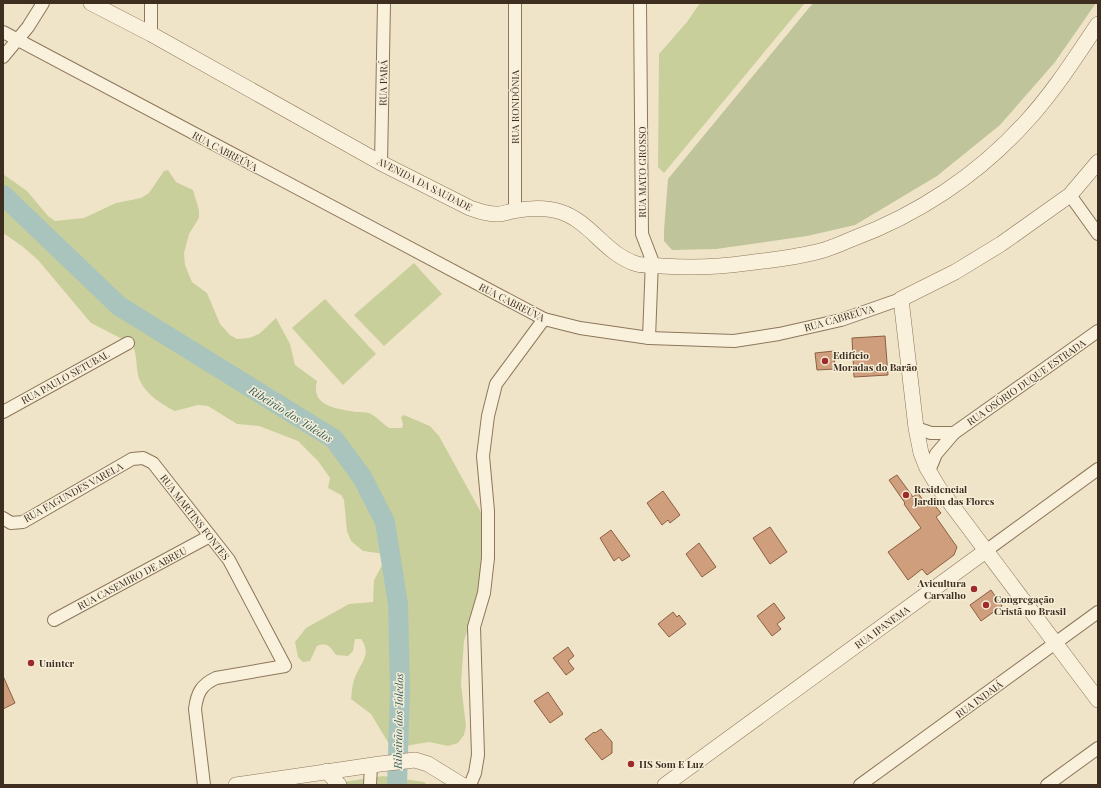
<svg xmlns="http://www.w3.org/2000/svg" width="1101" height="788" font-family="'Playfair Display',serif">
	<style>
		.green { fill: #c9cf9b }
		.cemetery { fill: #bfc49a }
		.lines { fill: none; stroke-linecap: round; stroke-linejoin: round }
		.river { stroke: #a9c4bc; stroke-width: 20 }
		.building { fill: #cf9f7d; stroke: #8d5f41 }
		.minor-casing { stroke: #8d765c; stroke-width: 14 }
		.tertiary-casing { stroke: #8d765c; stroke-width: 16 }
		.minor { stroke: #faf1dc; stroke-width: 12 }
		.tertiary { stroke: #faf1dc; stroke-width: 15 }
		.poi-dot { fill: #9e2a2b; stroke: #f7eed8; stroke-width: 1.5 }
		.labels { text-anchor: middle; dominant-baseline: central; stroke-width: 3; stroke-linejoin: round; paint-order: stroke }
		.street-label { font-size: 10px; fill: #3d2e20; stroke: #f7eed8 }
		.poi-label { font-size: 10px; font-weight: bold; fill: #3d2e20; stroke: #f7eed8; text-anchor: start }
		.water-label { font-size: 11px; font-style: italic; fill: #2f5d5a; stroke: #f7eed8 }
	</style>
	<rect width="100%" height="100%" fill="#f0e4c8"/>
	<g class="green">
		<path d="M700,3h105l-141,170 -6,-6 1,-113 28,-32z"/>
		<path d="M168,170l8,12 17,8 6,20v8l-10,16 -5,19 1,12 7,17 15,11 13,31 10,11 7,4 12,-1 10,-4 17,-16 14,26 5,21 22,16c-7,26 21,28 39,31 4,0 9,0 13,1 7,3 14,11 20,15h13l1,-4 -2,-7 3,-2 26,11 9,10 44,80 6,66 -19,40 -6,19 -3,43 5,42 -2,9 -6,8 -10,3 -19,-4 -30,5 -10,-3 -18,-30 -20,-15c1,-7 1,-14 3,-19 5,-16 19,-25 7,-41h-6l-2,12 -5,5 -12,-1c-6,-8 -8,-13 -19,-9l-7,15 -7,1 -5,-5 -3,-15 11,-14 43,-24 24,-2 1,-22 12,-22 -1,-4 -22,-3 -12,-10 -4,-10 -3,-31 -3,-5 -13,-7 2,-10 -12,-17 -20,-20 -39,-15 -22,-2 -29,-18 -10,-1 -23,6c-14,-7 -33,-19 -37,-36 -2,-11 -1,-21 -6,-31l-41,-21 -53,-63 -16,-14 -19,-13v-59l24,17 21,25 7,5 29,-3 32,-15 25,-5 8,-5 15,-22z"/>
		<path d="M414,263l28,31 -58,52 -30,-31z"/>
		<path d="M325,299l51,55 -33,31 -51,-57z"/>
		<path d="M383,776l41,6 3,3h-82l-2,-3z"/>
	</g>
	<path class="cemetery" d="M813,3h283l-41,59 -55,63 -63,51 -82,49 -48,11 -91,13 -44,1 -8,-9v-11l4,-51z"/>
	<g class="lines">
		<path class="river" d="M3,195l116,111 215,133 28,38 23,45 13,82 2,87 -3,94"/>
	</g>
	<g class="building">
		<path d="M885,336l3,39 -34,2 -2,-39z"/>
		<path d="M834,351l1,18 -18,1 -2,-17z"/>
		<path d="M897,475l16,22 5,-4 9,13 5,-4 9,11 -5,4 21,30 -3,8 -27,20 -5,-6 -14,11 -20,-28 33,-24 -17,-24 1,-1 -16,-23z"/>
		<path d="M663,491l17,24 -10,8 -2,-3 -6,5 -15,-22z"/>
		<path d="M770,527l17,25 -17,12 -17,-26z"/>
		<path d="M611,530l19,26 -8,5 -3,-4 -5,4 -14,-23z"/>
		<path d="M699,543l17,24 -14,10 -16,-23z"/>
		<path d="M991,590l11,16 -21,15 -11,-16z"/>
		<path d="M774,603l11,15 -8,6 4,5 -9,7 -15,-20z"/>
		<path d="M673,612l4,5 2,-2 7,9 -17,13 -11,-13z"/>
		<path d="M568,647l6,9 -6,5 6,8 -8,6 -13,-17z"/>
		<path d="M3,676l12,27 -12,6z"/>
		<path d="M548,692l15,22 -13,9 -16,-22z"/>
		<path d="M601,729l11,13v11l-10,7 -17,-21 9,-7 1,1z"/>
	</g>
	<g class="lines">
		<g class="minor-casing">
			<g id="minor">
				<path d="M515,3v208"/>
				<path d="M640,3l2,231 10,26 -3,78"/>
				<path d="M3,32l541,287 36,9 69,10 85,3 45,-7 62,-14 60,-21"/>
				<path d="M151,34v-31"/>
				<path d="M3,57l25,-30 15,-24"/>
				<path d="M381,163l3,-160"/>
				<path d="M1070,195l28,39"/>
				<path d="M3,412l125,-69"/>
				<path d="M916,428l15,5h23l-18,21 -7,17"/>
				<path d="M954,433l144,-102"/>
				<path d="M3,518l8,5 12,-1 109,-63 11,-1 10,5 76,97 56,106 -69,12c-15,7 -19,15 -21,31l9,76"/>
				<path d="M987,550l111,-81"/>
				<path d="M54,620l156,-84"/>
				<path d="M370,785l1,-20"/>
				<path d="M470,785l5,-12 3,-18 -4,-128 10,-34 4,-35v-47l-5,-55 5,-40 8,-32 48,-65"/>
				<path d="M860,785l238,-173"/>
				<path d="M1047,785l51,-37"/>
			</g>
		</g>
		<g class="tertiary-casing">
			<g id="tertiary">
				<path d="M91,3l60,31 230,129 89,45c9,3 19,7 29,6 4,0 9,-2 14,-3 16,-3 33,-4 48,1 30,10 45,43 76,52 8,2 17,1 25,2 29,2 57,1 85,-3 26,-3 52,-6 77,-13 9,-3 19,-7 28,-11 65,-24 126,-64 173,-116 28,-30 50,-65 73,-99"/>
				<path d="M1098,162l-28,33 -69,49 -46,28 -54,27 15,129 5,25 6,15 12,20 159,212"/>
				<path d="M327,771l12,14"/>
				<path d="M236,785l144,-21 35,-4 13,4 34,21"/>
				<path d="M665,785l322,-235"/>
			</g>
		</g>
		<use href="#minor" class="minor"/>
		<use href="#tertiary" class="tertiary"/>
	</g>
	<g class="poi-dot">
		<circle cx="825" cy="361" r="4"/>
		<circle cx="906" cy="495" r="4"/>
		<circle cx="974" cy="589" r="4"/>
		<circle cx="986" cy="605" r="4"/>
		<circle cx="31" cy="663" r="4"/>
		<circle cx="631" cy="764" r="4"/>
	</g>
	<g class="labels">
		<g class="street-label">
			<text transform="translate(383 83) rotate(-89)">RUA PARÁ</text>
			<text transform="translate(515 107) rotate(-90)">RUA RONDÔNIA</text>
			<text transform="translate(225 151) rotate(28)">RUA CABREÚVA</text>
			<text transform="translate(642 172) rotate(-90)">RUA MATO GROSSO</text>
			<text transform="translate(425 184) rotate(27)">AVENIDA DA SAUDADE</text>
			<text transform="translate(512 302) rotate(27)">RUA CABREÚVA</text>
			<text transform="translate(839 318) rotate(-16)">RUA CABREÚVA</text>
			<text transform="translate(65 377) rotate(-29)">RUA PAULO SETUBAL</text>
			<text transform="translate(1026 382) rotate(-35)">RUA OSÓRIO DUQUE ESTRADA</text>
			<text transform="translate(73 492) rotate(-29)">RUA FAGUNDES VARELA</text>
			<text transform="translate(195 517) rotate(52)">RUA MARTINS FONTES</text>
			<text transform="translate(132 578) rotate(-28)">RUA CASEMIRO DE ABREU</text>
			<text transform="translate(882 627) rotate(-36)">RUA IPANEMA</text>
			<text transform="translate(979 699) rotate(-36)">RUA INDAIÁ</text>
		</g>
		<g class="poi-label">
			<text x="833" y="355">Edifício<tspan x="833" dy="12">Moradas do Barão</tspan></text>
			<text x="914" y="489">Residencial<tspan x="914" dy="12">Jardim das Flores</tspan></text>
			<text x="966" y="583" text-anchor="end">Avicultura<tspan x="966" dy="12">Carvalho</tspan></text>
			<text x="994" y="599">Congregação<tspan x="994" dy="12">Cristã no Brasil</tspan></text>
			<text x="39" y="663">Uninter</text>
			<text x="639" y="764">HS Som E Luz</text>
		</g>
		<g class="water-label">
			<text transform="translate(291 414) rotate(32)">Ribeirão dos Toledos</text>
			<text transform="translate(398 721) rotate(-89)">Ribeirão dos Toledos</text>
		</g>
	</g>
	<rect width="1101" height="788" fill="none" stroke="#3d2e20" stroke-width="8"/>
</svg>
